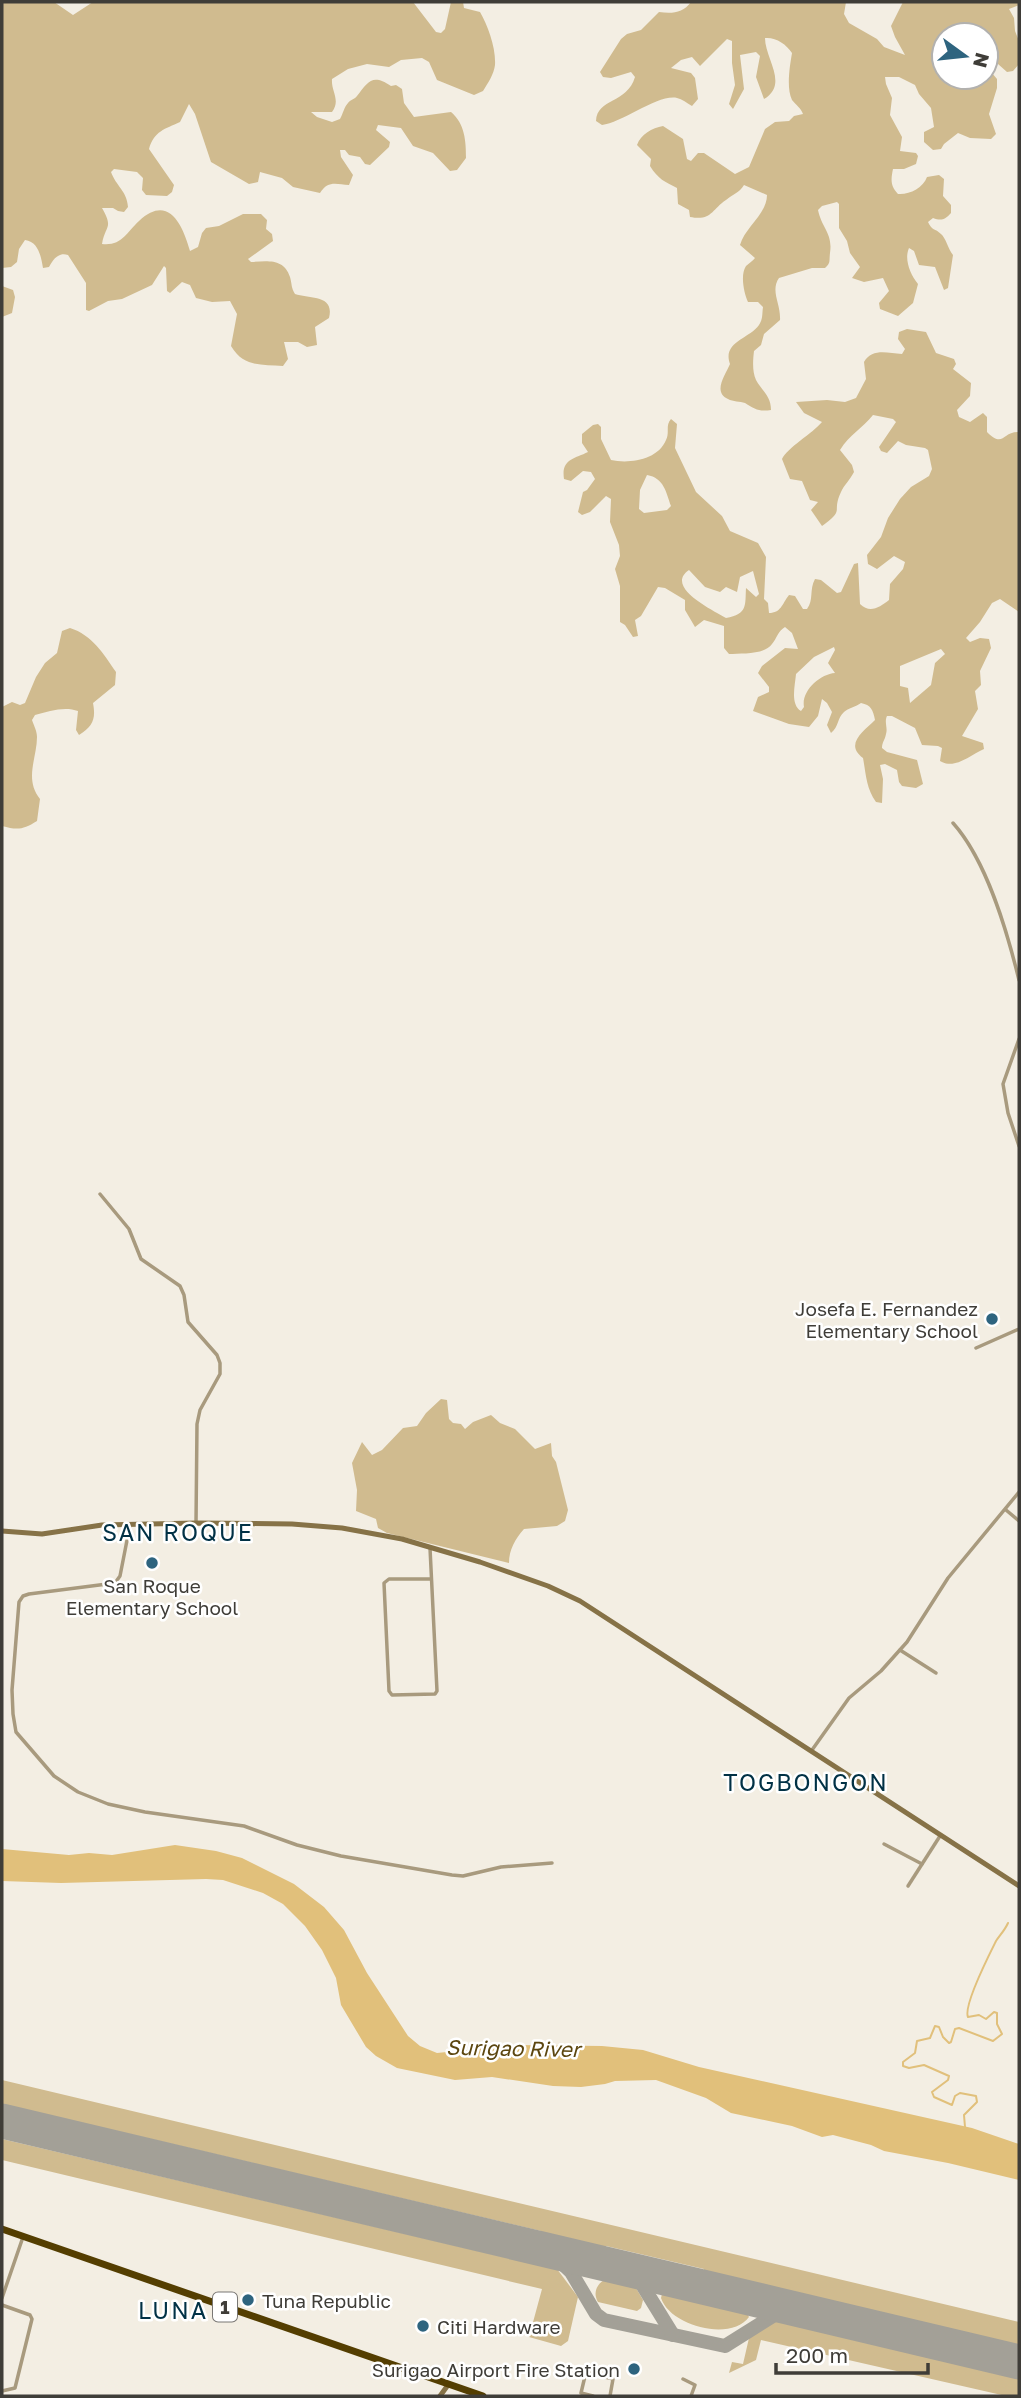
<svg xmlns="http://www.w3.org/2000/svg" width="1021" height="2398" font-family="'Golos Text',sans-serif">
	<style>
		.green { fill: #d0bb8f; fill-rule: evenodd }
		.water { fill: #e1c07b }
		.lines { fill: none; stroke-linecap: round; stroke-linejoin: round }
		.stream { stroke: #e1c07b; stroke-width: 2 }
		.taxiway { stroke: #a3a097; stroke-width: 14 }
		.runway { stroke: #a3a097; stroke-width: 35 }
		.street { stroke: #a89a7e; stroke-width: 3.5 }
		.secondary { stroke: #867247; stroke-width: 5 }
		.highway { stroke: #543e01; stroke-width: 7 }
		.poi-dot { fill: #2e647f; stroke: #fff; stroke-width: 2.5 }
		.labels { text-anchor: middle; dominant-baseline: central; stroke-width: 5; stroke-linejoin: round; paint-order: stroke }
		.shield { fill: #fff; stroke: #797774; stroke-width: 2 }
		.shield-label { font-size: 18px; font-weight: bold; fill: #3f3d38 }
		.poi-label { font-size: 19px; fill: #3f3d38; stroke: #fff; text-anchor: end }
		.water-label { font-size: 21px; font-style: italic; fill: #5c460f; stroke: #fff }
		.quarter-label { font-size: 23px; letter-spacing: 2px; fill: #013145; stroke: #fff }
	</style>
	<rect width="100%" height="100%" fill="#f3eee3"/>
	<g class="green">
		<path d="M2,2h52l19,13 20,-13h320l23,30 5,1 4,-4 6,-27h12l1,6 16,4c8,14 16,36 15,53 -1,9 -7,18 -12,26l-9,4 -37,-15 -8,-18 -7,-4 -21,2 -12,7 -22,-3 -19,5 -16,10c-1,13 9,21 0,33h-21l6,5 15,5 8,-3c3,-5 4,-12 8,-16 2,-3 7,-4 9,-7 11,-14 15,-23 34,-10l5,-1 6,4 2,14 10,14 37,-5c14,12 15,29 15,46l-9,12 -7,1 -17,-18 -20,-7 -12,-18 -23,-3 -2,5 14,12 -1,5 -19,18 -5,-1 -5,-7 -11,-2 -4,-5h-5l1,7 12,18 -4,10c-13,-1 -21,-5 -29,8l-27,-6 -11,-9 -22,-6 -2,10 -9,2 -38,-22 -16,-48 -6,-10 -9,18c-15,7 -26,9 -31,27l25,36 -2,7 -5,4 -21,-1 -4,-5 1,-12 -6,-6 -23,-3 -3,3c5,14 16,19 17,35l-4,5 -6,-1 -5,-3h-11c12,21 3,17 0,36 20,2 24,-11 37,-23 30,-28 44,5 51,30l8,-4 4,-14 4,-5 13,-2 24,-12h18l6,6 -1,9 6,5 1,7 -25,18 3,3c16,-1 33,-4 39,15 2,7 1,11 5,17 14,5 40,0 34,24l-14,9 2,18 -10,2 -9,-5h-14l4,17 -5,7c-21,-2 -39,2 -52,-20l6,-32 -7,-13 -18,1 -16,-4 -6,-13 -8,-3 -12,11 -3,-2 -1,-23 -2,-2 -12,19 -30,14 -14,2 -19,10 -3,-1v-27l-18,-28c-10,-3 -15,5 -19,12l-6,1c-2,-11 -4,-26 -18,-28l-6,9 -2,13 -6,5 -9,1z"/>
		<path d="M691,2h155l-2,12 5,9 28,16 7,8 21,8 -10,-18 -4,-11 12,-24h116v3l-10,4 5,9 1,13 4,10v23l-6,7 -6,1 -9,-8 -12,1v-30h-42v42h42v-11l11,13v9l-8,26 7,20 -5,5 -21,-1 -12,-5 -14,11 -3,5 -8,1 -9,-8v-10l10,-5 -3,-19 -12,-14 -4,-9 -16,-8h-14l1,7 6,14 -2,17 12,22 -2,14 16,2 2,3 -2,8 -12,5h-11c-2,10 -3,17 5,25 11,1 25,-6 29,-17l12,-2 5,4 -1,17 8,9v8c-6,7 -10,8 -18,5l-5,4c4,9 7,6 13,12 5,4 7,15 12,21l-5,33 -4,2 -9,-23 -16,-2 -5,-14 -5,-3c-5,11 1,26 9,36l-5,19 -15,13 -18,-7 -1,-6 10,-12 -6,-13 -19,4 -12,-4 8,-11 -10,-14 -3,-12 -8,-13v-24l-2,-2 -15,4 -4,4c4,19 15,23 12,43 -1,8 1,10 -5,15h-13l-33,10c-9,13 2,26 1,42l-16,14 -3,11 -7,6c-1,9 -2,20 2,29 6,11 15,16 15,30 -12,2 -16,-1 -26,-7 -5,-2 -12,-1 -17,-4 -16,-7 -2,-25 2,-35 -8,-22 19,-25 29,-39 4,-6 3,-11 4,-18l-5,-5h-10c-4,-9 -8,-27 -2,-36 3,-3 7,-5 9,-8l-15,-13c5,-18 27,-31 27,-50l-23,-10c-5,8 -11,9 -18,15 -15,10 -14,21 -36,17l-1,-7 -11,-6 -1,-16c-12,-6 -19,-9 -27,-22l1,-7 -14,-14c4,-11 15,-17 26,-19l20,13 4,20 4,2 7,-8h6l31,21 14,-7 16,-38 10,-7 14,-1 5,-5 9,-2c-2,-6 -7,-9 -11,-14 -6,-12 -2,-35 0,-47 -6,-9 -16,-16 -27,-15 0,21 24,46 -1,61l-8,-22 4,-21 -4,-4 -16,3 4,34 -11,20 -4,-5 6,-19 -3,-22v-22l-5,-2 -27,27 -8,-9 -11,3 -10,8 20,5 4,5 3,21 -6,7c-5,-3 -10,-7 -15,-8 -19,-4 -55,25 -75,27l-6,-4c1,-23 31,-17 39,-44l-4,-5 -20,6 -8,-1 -3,-5 21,-33 6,-5 14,-4 18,-18c13,2 24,1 32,-10z"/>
		<path d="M2,286l11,4 2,7 -3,16 -10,4z"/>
		<path d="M907,329l19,3 10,21 18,6 2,5 -3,5 18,14 -1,13 -13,14 2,7 11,5 13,-9 4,4v15c17,17 15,-1 32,0v180l-19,-13 -8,4 -12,19 -14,16 4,4 10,-4 9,1 2,9 -11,23 1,14 -6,6 3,18 -16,27 21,7 1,6c-14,6 -29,21 -44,12l2,-13 -4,-2 -16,-1 -7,-17 -23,-12h-5c-3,6 1,12 -1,18 -1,6 -4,8 -4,14l5,4 30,8 6,24 -7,4 -14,-2 -3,-4 -2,-12 -12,-6 -5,1 3,14 -1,24 -6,-1c-10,-14 -10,-28 -13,-44 -19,-14 1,-27 12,-38 -2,-10 -4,-15 -14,-17 -5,4 -13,5 -17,9 -7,6 -5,15 -13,21l-4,-8 5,-13 -5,-9 -5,-4 -4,17 -9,11 -20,-3 -36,-13 5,-14 11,-5v-5l-11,-14 4,-7 23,-18 13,1 -6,-16 -7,-6c-7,4 -8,11 -13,17 -8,11 -31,9 -43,10l-5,-6v-22l-20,-6 -9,7 -10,-17v-10l-20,-12 -7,-1 -17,29 -6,4 3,16 -5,1 -8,-12 -5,-3v-36l-5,-17 5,-13 -1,-11 -9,-23 1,-23 -5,-3 -16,16 -8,3 -4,-3 5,-20 4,-2 8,-11 -4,-7 -8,-1 -12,10 -7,-2c-3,-20 10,-20 24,-27l-6,-9v-9l11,-9 5,-1 3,3v12l10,21c18,4 47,0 55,-20 4,-8 -1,-14 5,-21l6,5 -2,24 21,44 26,24 8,15 28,12 8,14 -2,42 4,4 1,10c12,0 13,-9 20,-18l6,1 8,13h4c7,-9 2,-19 8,-30l6,1 16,13 4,-1 13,-28 4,-1 2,41c10,10 20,3 29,-4l1,-16 13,-15 2,-7 -11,-6 -17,13 -9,-5 -1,-9 14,-18 7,-19 12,-19 11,-12 18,-11 3,-7 -4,-19 -3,-2 -19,-3 -8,-4 -11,12 -6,-2 -2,-4 17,-25 -3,-3 -20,-4c-10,13 -24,20 -33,35l12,15 2,7c-4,8 -10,13 -13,20 -10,21 5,17 -19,34l-11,-16 7,-8 -8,-2 -8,-19 -12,-2 -8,-20c5,-11 31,-26 40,-37l-18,-9 -8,-11 31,-2 18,2 11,-4 10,-19 -2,-17c8,-14 23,-9 38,-8l3,-5 -7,-10 1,-7zM647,475c17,3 19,17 24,31l-4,4 -23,3 -5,-4 1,-19zM689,570l16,17 15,5 6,-5 11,5 3,-15 13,-6 6,23 -3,3 -10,-9c-1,17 2,26 -20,30 -13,-8 -62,-31 -37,-48zM834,647l1,3 -7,13 7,10c-15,1 -34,18 -31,34l-3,4c-11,-7 -6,-25 -5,-37l18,-17zM941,649l4,5 -10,9 -4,22 -21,18 -2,-15 -8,-2v-20z"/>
		<path d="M70,628c22,7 33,25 46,44l-1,13 -22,18c3,16 0,23 -14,32l-3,-5 2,-19c-13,-5 -29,0 -43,4l-3,5c2,6 5,11 5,17 0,21 -13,42 3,62l-3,22c-14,9 -20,9 -35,5v-119l10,-5 8,3 5,-2 11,-26 9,-14 12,-10 5,-22z"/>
		<path d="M441,1399l6,1 2,19 4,4 8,1 4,5 8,-7 18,-7 9,8 15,6 20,20 16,-6 1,13 4,6 12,48 -3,11 -8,5 -33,3c-9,10 -15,21 -15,34l-122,-30 -9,-5 -2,-9 -20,-8 1,-21 -5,-27 10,-21 10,13 10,-5 21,-22 14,-2 9,-13z"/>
		<path d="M2,2080l1017,242v25l-315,-75v-3l-98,-23 -2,5 -64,-15 1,-5 -539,-127z"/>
		<path d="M2,2139l531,125 2,-4 9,2v4l13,3 21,28 -10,44 -7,5 -32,-9 13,-48 -540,-129z"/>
		<path d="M604,2280l32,8 7,12 -2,8 -4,3 -39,-9c-5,-8 -2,-17 6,-22z"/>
		<path d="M662,2294l34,8 1,-3 48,11 4,7c-18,25 -79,9 -88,-19z"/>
		<path d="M781,2318l235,56 3,-13v35h-13l-245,-56 -5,20 -27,13 3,-11 11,2 6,-26z"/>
	</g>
	<path class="water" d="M175,1845l41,6 26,7 52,26 30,23 20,23 23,43 41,63 12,10 17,7 79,-8 86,1 41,4 56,17 273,61 47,16v36l-71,-17 -64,-12 -13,-6 -38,-10 -11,2 -30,-11 -61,-13 -25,-15 -50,-18 -41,1 -10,3 -24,3 -28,-1 -61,-9 -37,3 -58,-12 -21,-12 -10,-9 -25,-42 -5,-27 -14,-28 -17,-24 -22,-22 -20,-11 -40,-13 -17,-1 -145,4 -59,-2v-32l67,6 20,-2 23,2z"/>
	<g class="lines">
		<path class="stream" d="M965,2127l-1,-12 13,-13 -1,-6 -16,-3 -5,3 -3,9 -18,-8 -2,-5 16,-12 1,-4 -25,-11 -15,3 -6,-2v-4l12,-9 2,-12 13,-3 5,-12 4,1 4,10 6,6 2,-1 4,-13 4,-1 34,13 9,-7 -5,-10v-11l-3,-1 -8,7 -7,-4 -11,2c-5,-11 21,-62 28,-76 4,-6 9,-11 12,-18"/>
		<g class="taxiway">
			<path d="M548,2250l23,22 25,42 8,6 121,26 62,-39"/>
			<path d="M633,2270l40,65"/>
		</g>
		<path class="runway" d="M2,2121l1017,241"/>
		<g class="street">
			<path d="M953,823c34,38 54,108 66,157"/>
			<path d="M1019,1039l-16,45 5,29 11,33"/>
			<path d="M100,1194l29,35 12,30 39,27 4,9 4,27 29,33 3,8v11l-20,36 -3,14 -1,99"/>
			<path d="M976,1348l43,-19"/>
			<path d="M1006,1510l13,11"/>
			<path d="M130,1525l-10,51 -5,7 -86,11 -6,2 -4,6 -7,88 1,24 3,18 38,44 24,16 30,12 37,8 99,14 53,19 44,11 111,19 11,1 38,-9 51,-4"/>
			<path d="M430,1579h-41l-5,4 5,108 3,4 43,-1 2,-3 -7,-143"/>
			<path d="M900,1650l36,23"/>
			<path d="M812,1750l37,-52 32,-27 26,-29 41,-64 71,-86"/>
			<path d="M884,1844l38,20"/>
			<path d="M908,1886l32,-50"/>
			<path d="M2,2298l21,-61"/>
			<path d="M2,2305l28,10 2,4 -17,69 -13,3"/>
			<path d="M683,2379l12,6 -4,11"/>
			<path d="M593,2396l-12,-3 5,-21 27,7 -3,17"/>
		</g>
		<g class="secondary">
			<path d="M2,1531l40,3 60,-9 94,-2 96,1 50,4 60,11 78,23 68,24 32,15 439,285"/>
			<path d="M440,2396l8,-11"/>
		</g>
		<path class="highway" d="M2,2229l481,167"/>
	</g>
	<g class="poi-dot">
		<circle cx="992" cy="1319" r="7"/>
		<circle cx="152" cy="1563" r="7"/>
		<circle cx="248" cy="2300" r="7"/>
		<circle cx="423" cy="2326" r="7"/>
		<circle cx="634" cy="2369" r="7"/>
	</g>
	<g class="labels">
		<rect class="shield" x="213" y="2292.5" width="24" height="29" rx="5"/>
		<g class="shield-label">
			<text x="225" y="2307">1</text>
		</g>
		<g class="poi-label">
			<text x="978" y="1308">Josefa E. Fernandez<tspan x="978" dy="22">Elementary School</tspan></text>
			<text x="152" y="1585" text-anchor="middle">San Roque<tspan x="152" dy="22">Elementary School</tspan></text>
			<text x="262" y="2300" text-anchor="start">Tuna Republic</text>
			<text x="437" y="2326" text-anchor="start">Citi Hardware</text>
			<text x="620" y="2369">Surigao Airport Fire Station</text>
		</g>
		<g class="water-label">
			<text transform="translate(513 2048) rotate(1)">Surigao River</text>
		</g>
		<g class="quarter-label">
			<text x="178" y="1532">SAN ROQUE</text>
			<text x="806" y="1782">TOGBONGON</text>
			<text x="173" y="2310">LUNA</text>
		</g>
	</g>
	<rect width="1021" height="2398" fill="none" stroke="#3f3d38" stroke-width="7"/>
	<g transform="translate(965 56) rotate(105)"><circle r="33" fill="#ffffff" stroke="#b2b1af" stroke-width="2"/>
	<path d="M0-5L12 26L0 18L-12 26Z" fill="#2e647f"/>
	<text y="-10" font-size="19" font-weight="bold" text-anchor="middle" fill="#3f3d38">N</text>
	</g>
	<path d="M776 2363v10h152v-10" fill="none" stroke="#3f3d38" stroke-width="3.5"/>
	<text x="786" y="2363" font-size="21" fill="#3f3d38" stroke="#ffffff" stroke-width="5" paint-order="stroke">200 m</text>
</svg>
